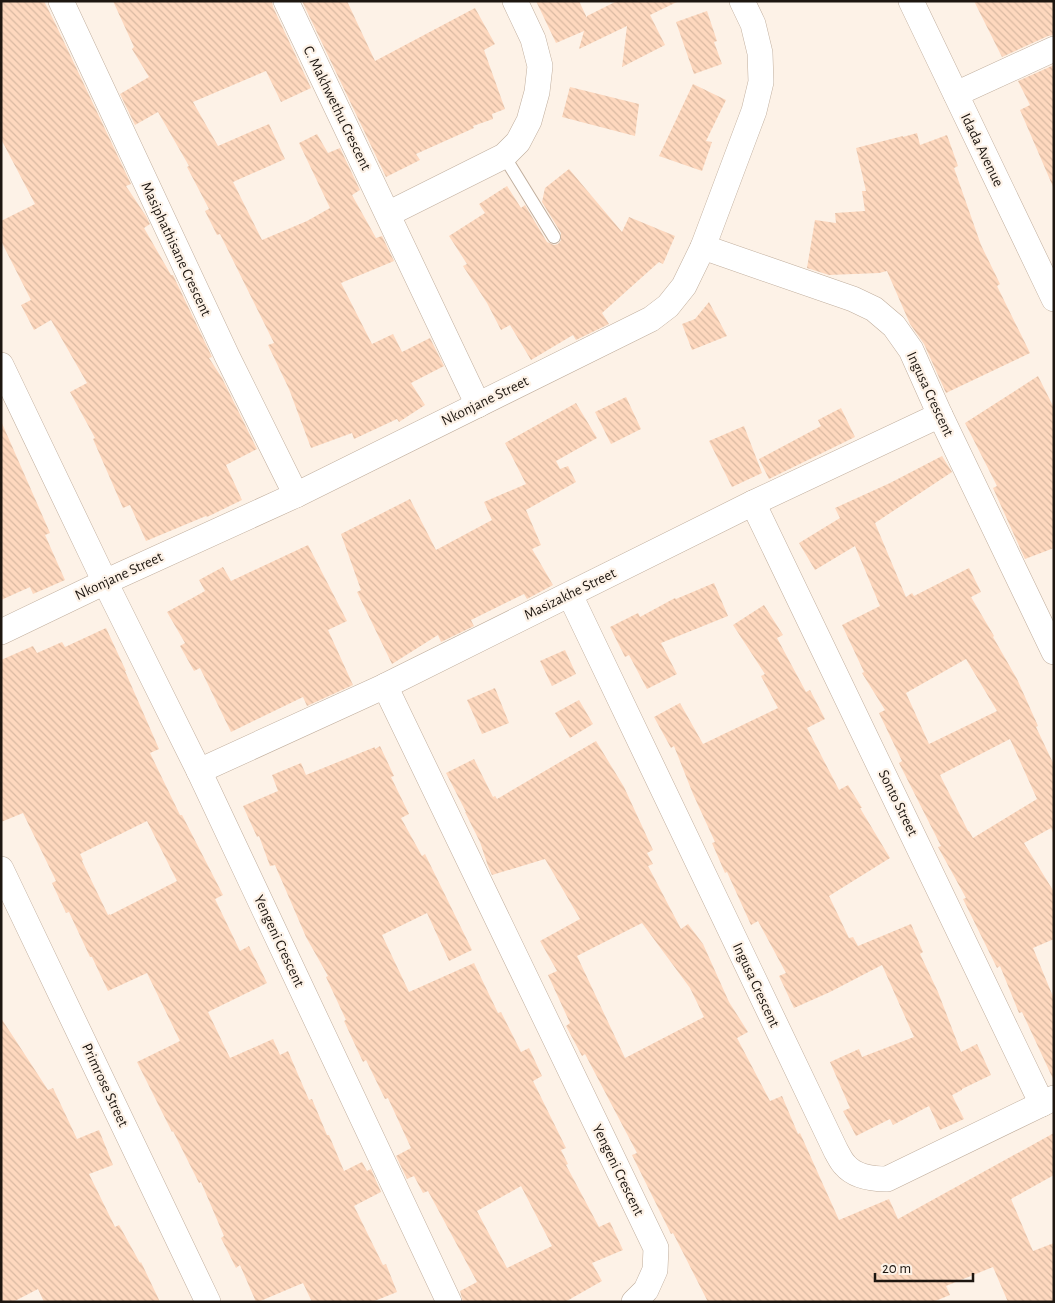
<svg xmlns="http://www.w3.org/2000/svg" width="1055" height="1303" font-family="'Alegreya Sans',sans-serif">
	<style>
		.building { fill: url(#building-back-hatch); fill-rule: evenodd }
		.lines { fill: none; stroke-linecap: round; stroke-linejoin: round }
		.lane-casing { stroke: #c0ae9d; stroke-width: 14 }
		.street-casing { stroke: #c0ae9d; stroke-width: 26 }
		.lane { stroke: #fff; stroke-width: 12 }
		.street { stroke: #fff; stroke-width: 25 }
		.labels { text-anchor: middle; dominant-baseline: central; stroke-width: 4.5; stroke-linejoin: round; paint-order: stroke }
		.street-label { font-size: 15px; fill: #1d1610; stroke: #fdf2e7 }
	</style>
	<defs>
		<pattern id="building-back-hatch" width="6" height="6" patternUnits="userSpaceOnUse" patternTransform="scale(1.25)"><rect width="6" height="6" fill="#fed8be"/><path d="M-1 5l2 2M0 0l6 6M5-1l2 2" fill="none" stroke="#d9b9a2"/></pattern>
	</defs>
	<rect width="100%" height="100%" fill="#fdf2e7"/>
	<g class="building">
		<path d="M1,1h43l12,24 75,159 -5,2 20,30 4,8 -6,4 27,47h2l39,82 -3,1 13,20 35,71 -31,16 16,35 -35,17 -1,-1 -60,25 -16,-36 -7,3 -30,-69 2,-1 -25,-46 17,-9 -36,-63 -17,10 -13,-25 10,-5 -30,-59v-20l34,-17 -34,-65z"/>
		<path d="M113,1h159l1,6 38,81 -30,14 -15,-31 -73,31 25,44 51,-22 16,35 -52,23 29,58 45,-19 23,-13 -31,-65 18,-9 11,19 12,-5 20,42 -8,5 24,43 6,-2 12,25 -53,22 31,61 21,-10 9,18 28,-14 14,28 -33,17 14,22 -26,17 -2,-3 -43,20 -2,-6 -41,15 -22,-59 -21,-44 6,-2 -54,-109 -3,1 -12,-24 4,-2 -22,-42 2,-1 -31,-54 -23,13 -15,-31 29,-17 -17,-28 2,-2z"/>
		<path d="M302,1h45l28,60 100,-53 20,36 -11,6 21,59 -13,5 1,5 -20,7 1,2 -58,26 4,6 -34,17z"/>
		<path d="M536,1h43l8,17v-2l30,-15h62l-29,14 15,30 -43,22 5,-41 -48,23 5,-18 -28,12z"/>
		<path d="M974,1h80v34l-6,1 -46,21z"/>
		<path d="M707,11l10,30 -3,1 8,22 -28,10 -18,-52z"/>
		<path d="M1054,65v124l-34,-79 10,-5 -12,-24z"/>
		<path d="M693,84l33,16 -20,41 6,1 -10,29 -43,-15z"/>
		<path d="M570,87l69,17 -4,32 -73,-19z"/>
		<path d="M917,133l3,12 27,-10 11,31 -4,2 27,77 19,39 -3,2 33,67 -84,40 -22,-49 -14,-20 -23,-53 -8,2 -50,2 -22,-7 8,-48 21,3 -1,-10 30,-2 -3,-20h4l-10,-43 47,-12v1z"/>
		<path d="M569,169l53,63 7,-15 46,19 -12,28 -4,-2 -57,51 7,11 -33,16 -3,-5 -42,25 -21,-35 -9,5 -14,-27 -24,-37 4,-2 -18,-28 36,-23 -6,-9 28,-18 14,22 4,-3 22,37 7,3 4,-1 3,-4v-7l-19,-31 3,-14z"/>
		<path d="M709,302l18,34 -35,14 -10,-26 13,-5z"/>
		<path d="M1038,376l16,32v140l-29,11 -32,-71 4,-2 -32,-63z"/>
		<path d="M626,397l15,32 -30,15 -16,-32z"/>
		<path d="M576,403l21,35 -41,23 4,8 8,-3 8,16 -50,28 15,35 -9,4 21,36 -26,14 -3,-5 -53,26 3,6 -33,16 -3,-7 -46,29 -35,-72 4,-2 -20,-56 69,-35 26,51 56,-30 -8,-18 42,-18 -21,-41z"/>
		<path d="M841,408l14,29 -86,42 -10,-20 62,-33 -3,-6z"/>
		<path d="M1,421l49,112 -5,2 20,45 -32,14 -3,-7 -29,13z"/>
		<path d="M744,426l18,47 -30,14 -23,-46z"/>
		<path d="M942,456l10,16 -77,51 31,74 6,-4 2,3 55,-28 12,24 -10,5 23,39 -1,1 24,42 21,47 -2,1 18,38v70l-3,-7 -27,15 30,49v47l-21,9 21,51v82l-32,-69 -3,1 -19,-47 -3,2 -34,-69 3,-1 -28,-51 3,-1 -42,-83 3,-2 -23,-48 6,-3 -23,-37 2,-1 -22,-47 38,-19 -25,-60 -40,24 -16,-27 41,-25 -5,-10 55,-25zM966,659l31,52 -68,33 -23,-51zM1010,739l27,60 -64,39 -4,-7h-1l-28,-56z"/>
		<path d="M308,545l39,76 -19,9 25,55 -46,21 -4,-9 -72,35 -31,-64 -6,3 -14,-25 5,-3 -18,-31 38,-21 -6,-11 24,-13 8,14z"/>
		<path d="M714,583l14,33 -67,27 16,31 -30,15 -18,-34 -4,2 -15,-30 28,-14 2,4 35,-19 1,1z"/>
		<path d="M764,605l19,30 -6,3 29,54 4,-2 15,29 -18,9 32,62 9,-5 14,23h-2l30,50 -61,38 20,42 4,-1 5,9 53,-22 12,28 -3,2 18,38 23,60 16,-8 14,31 -29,14v1l-10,5 12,24 -24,11 -11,-24 -36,19 -3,-6 -34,17 -13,-25 7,-3 -20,-46 29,-13 3,8 52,-20 -32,-72 -52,27 -36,16 -15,-32 7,-3 -28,-52 -7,4 -24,-53 -2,1 -13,-30 3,-1 -22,-48 -19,-48 -3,2 -17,-31 26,-14 23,41 75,-36 -17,-32 4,-2 -32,-49z"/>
		<path d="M106,628l20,43h-1l34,78 -9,4 30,62h2l41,80 -8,4 25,52 9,-5 18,37 -59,29 22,46 43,-19 7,16 8,-4 21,49 3,-1 15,36h2l15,36 18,-9 5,9 4,-2 10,23 -27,14 29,59 3,-1 11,28 -25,10h-60l-9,-19 -45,19h-2l-16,-37 -4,3 -15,-30 3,-2 -23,-54 -2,1 -26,-52 -1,1 -35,-70 43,-21 -33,-68 -39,18 -16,-34h-2l-21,-45 -3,1 -14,-30 4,-2 -33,-68 -22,9v-162l32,-14 4,7 25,-11 3,5zM147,821l30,60 -67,34v-1l-2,1 -26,-54 1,-1 -3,-6z"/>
		<path d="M565,650l11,24 -24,12 -12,-25z"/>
		<path d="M495,688l14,35 -27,11 -15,-34z"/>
		<path d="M579,700l14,24 -23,14 -15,-25z"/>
		<path d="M596,741l28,46 29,63 -6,3 6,11 -5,2 33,63 7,-5 15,20 26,58 19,30 -11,6 33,63 12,-5 16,38 2,-1 39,87 50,-21 9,20 156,-86v42l-43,24 22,52 21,-8v59h-46l-15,-35 -47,19 4,9 -17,7h-225l-35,-69 -2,1 -39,-79 5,-2 -52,-99 -3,2 -16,-30 4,-3 -22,-48 9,-4 -17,-30 40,-22 -35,-60 -53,16 -4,-9 -8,-24 -15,-30h1l-20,-39 28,-14 19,38 2,-1 2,3zM642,923l48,65 14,29 -79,41 -48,-102z"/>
		<path d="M380,746l14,30 -3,1 18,37 -8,4 21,38 3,-2 47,96 -23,11 -22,-48 -45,22 27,57 65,-29 24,50 3,-1 20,40 8,-4 13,28 -9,5 33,67 -5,2 7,14 -2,1 33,62 11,-5 13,28 -31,13 10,18 -37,21h-102l-3,-11 17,-9 -49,-91 -5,2 -9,-17 -7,3 -11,-23 15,-8 -23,-50 -3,1 -19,-39 -3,2 -19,-41 2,-1 -20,-43 2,-1 -22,-39 -31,-72 -5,1 -11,-30 -2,1 -14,-31 35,-15 -6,-16 29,-12 5,12 69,-28v2zM521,1186l31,60 -45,22 -30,-57z"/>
		<path d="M1,1018l47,72 5,-2 24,51 22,-9 14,35 -24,9 26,53 4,-2 21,38 1,-1 19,40h-116l-6,-13 -25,13h-12z"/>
	</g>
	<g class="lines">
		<g class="lane-casing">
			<path id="lane" d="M504,156l50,81"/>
		</g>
		<g class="street-casing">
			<g id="street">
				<path d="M61,1l166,355 69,139"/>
				<path d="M286,1l192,404"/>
				<path d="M911,1l143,298"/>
				<path d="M956,94l98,-45"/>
				<path d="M388,214l116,-58 14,-14 11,-21 8,-29 3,-26 -7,-27 -18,-38"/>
				<path d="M703,247l150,52 21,10 20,17 17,24 29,65 114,237"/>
				<path d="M1,365l104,217 94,189 250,531"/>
				<path d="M753,503l289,601"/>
				<path d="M570,595l266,556c3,5 5,10 9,14 10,12 28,14 42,14l167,-81"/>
				<path d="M1,632l104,-50 191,-87 355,-176 17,-13 16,-20 19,-39 51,-136 7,-29 -1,-29 -7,-29 -11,-23"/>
				<path d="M385,686l271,562 -1,22 -9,20 -12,12"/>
				<path d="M199,771l186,-85 368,-183 187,-88"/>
				<path d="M1,869l207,433"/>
			</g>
		</g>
		<use href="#lane" class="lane"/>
		<use href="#street" class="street"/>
	</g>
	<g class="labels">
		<g class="street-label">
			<text transform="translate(337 108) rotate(64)">C. Makhwethu Crescent</text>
			<text transform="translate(982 150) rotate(64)">Idada Avenue</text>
			<text transform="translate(176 249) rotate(65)">Masiphathisane Crescent</text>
			<text transform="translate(930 394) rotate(65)">Ingusa Crescent</text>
			<text transform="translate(485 401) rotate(-26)">Nkonjane Street</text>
			<text transform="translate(119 576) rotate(-25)">Nkonjane Street</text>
			<text transform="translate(570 594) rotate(-26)">Masizakhe Street</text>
			<text transform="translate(898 803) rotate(64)">Sonto Street</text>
			<text transform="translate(279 941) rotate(65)">Yengeni Crescent</text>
			<text transform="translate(756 985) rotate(65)">Ingusa Crescent</text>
			<text transform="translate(105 1085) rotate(65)">Primrose Street</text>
			<text transform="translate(618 1170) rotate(64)">Yengeni Crescent</text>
		</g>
	</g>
	<rect width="1055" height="1303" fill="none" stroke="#1d1610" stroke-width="5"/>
	<path d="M875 1273v8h98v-8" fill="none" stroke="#1d1610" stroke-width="2.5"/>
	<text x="882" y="1273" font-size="15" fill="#1d1610" stroke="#fdf2e7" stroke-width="4" paint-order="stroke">20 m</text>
</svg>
